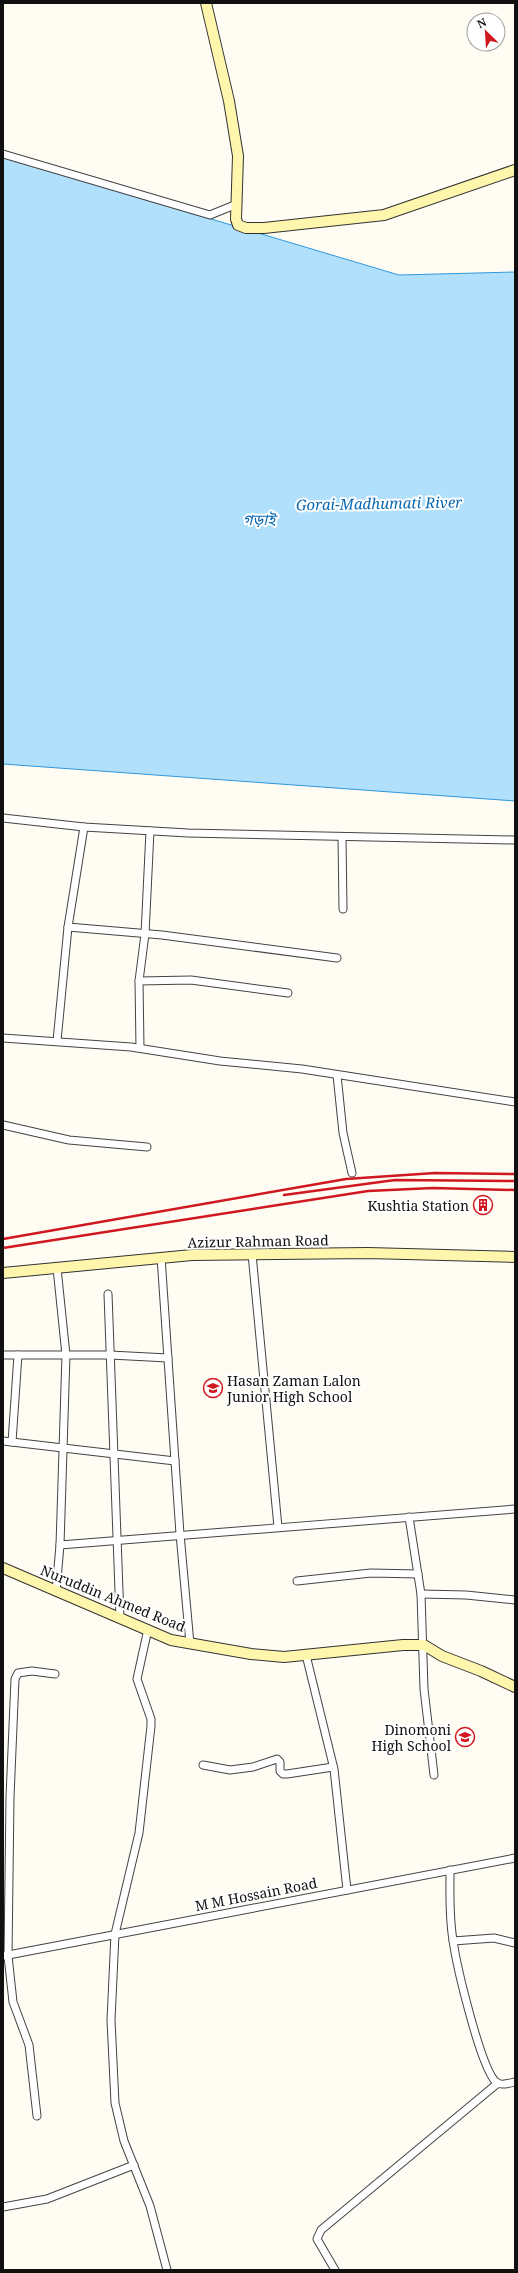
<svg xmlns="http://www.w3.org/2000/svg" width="518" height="2273" font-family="'Noto Serif','Noto Sans Bengali',serif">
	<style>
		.water { fill: #b1e0fd; stroke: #3097dc }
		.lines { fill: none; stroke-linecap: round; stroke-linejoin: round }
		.street-casing { stroke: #434343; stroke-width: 9 }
		.secondary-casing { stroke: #323232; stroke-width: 12 }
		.street { stroke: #fff; stroke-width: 7 }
		.secondary { stroke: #fff6ae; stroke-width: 10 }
		.rail { stroke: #d11720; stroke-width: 2.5 }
		.labels { text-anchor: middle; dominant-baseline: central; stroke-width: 4; stroke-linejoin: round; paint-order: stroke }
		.poi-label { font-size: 14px; fill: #101010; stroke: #fff; text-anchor: end }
		.street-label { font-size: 14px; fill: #101010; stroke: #fff }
		.water-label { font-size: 15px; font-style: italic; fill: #0a68b1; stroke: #fff }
	</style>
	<rect width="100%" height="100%" fill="#fffdf3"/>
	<path class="water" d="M3,157l396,118 116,-3v529l-512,-37z"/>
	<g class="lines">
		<g class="street-casing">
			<g id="street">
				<path d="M3,154l207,61 27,-11"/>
				<path d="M3,818l81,9 104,6 327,7"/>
				<path d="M342,837l1,72"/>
				<path d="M68,927l94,8 175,23"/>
				<path d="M139,981l52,-1 97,13"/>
				<path d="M3,1038l128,9 89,14 82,8 213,33"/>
				<path d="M57,1041l11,-114 16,-100"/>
				<path d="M140,1048l-1,-67 6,-47 5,-103"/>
				<path d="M337,1075l6,58 9,40"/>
				<path d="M3,1125l66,15 78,7"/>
				<path d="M252,1254l26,273"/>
				<path d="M161,1257l19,277 10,110"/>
				<path d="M108,1294l12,324"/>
				<path d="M3,1355h107l58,3"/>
				<path d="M3,1441l172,20"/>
				<path d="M12,1442l6,-87"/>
				<path d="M409,1517l12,77 3,95 10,86"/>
				<path d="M60,1545l455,-36"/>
				<path d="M297,1581l74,-8 47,1"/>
				<path d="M56,1591l4,-46 6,-190 -9,-87"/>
				<path d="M421,1594l45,1 49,5"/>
				<path d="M148,1629l-11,50 14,40v7l-12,107 -24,101 -4,86 4,83 9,38 26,65 17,64"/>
				<path d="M306,1655l28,114 13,121"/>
				<path d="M203,1765l27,5 23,-3 24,-8 3,3v9l3,3h4l46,-7"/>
				<path d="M450,1870c0,23 -1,47 3,70 3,23 28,131 44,143 5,3 13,0 18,-1"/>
				<path d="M453,1941l41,-3 21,5"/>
				<path d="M3,1956l512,-98"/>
				<path d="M37,2116l-8,-71 -16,-43 -5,-46 2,-159 5,-118 3,-6 14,-2 23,3"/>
				<path d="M3,2207l44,-8 87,-34"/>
				<path d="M335,2270l-18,-31 4,-9 177,-147"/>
			</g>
		</g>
		<g class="secondary-casing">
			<g id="secondary">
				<path d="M206,3l23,98 9,55 -2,63 2,6 8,3h18l120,-13 131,-45"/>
				<path d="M3,1273l189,-18 176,-2 147,4"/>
				<path d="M3,1568l168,72 80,14 33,3 119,-12h21l18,11 39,15 34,16"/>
			</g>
		</g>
		<use href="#street" class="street"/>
		<use href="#secondary" class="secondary"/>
		<g class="rail">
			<path d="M284,1195l111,-15 120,1"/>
			<path d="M3,1239l343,-60 89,-6 80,1"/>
			<path d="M3,1248l365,-57 65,-3 82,2"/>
		</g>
	</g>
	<defs>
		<g id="building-ring" transform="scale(1)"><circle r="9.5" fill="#fff" stroke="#d11720" stroke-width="1.5"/><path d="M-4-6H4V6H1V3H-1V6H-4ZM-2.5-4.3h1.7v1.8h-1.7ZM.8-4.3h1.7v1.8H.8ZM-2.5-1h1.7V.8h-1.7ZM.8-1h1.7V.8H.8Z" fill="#d11720"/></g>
		<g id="school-ring" transform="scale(1)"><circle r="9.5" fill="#fff" stroke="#d11720" stroke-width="1.5"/><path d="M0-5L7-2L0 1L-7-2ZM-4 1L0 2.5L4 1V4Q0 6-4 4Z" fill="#d11720"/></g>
	</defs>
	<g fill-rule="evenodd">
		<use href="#building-ring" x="483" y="1205"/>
		<use href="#school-ring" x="213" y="1388"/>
		<use href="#school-ring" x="465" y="1737"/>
	</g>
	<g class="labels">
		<g class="poi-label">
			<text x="469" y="1205">Kushtia Station</text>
			<text x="227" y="1380" text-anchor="start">Hasan Zaman Lalon<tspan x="227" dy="16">Junior High School</tspan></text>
			<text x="451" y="1729">Dinomoni<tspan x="451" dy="16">High School</tspan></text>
		</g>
		<g class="street-label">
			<text transform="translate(258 1241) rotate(-1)">Azizur Rahman Road</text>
			<text transform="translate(113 1598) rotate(22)">Nuruddin Ahmed Road</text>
			<text transform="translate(256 1894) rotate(-11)">M M Hossain Road</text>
		</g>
		<g class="water-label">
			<text transform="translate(379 503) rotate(-1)">Gorai-Madhumati River</text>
			<text x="259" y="519">গড়াই</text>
		</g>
	</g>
	<rect width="518" height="2273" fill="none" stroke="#101010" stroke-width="8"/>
	<g transform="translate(486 32) rotate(335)"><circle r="19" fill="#ffffff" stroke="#9f9f9f"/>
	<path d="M0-3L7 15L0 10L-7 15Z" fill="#d11720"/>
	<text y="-6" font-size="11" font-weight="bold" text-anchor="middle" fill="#101010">N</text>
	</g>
</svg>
